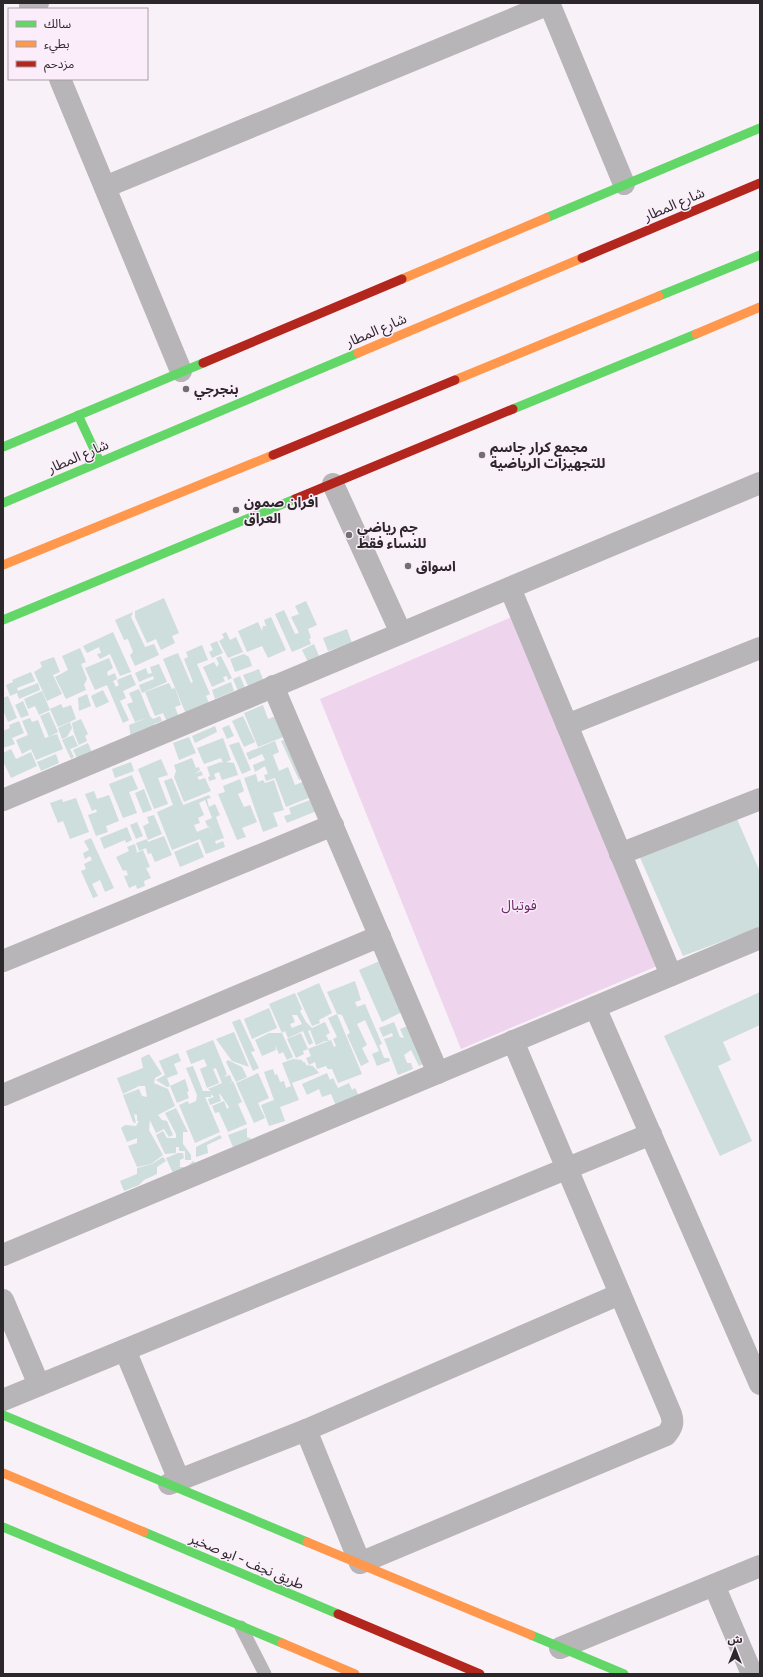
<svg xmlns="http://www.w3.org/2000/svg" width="763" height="1677" font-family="Cabin,'Noto Sans Arabic',sans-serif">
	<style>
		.green { fill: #eed4ed }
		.building { fill: #cededc; fill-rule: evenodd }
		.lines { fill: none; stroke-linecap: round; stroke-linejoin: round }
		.lane { stroke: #b7b5b7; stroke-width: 13 }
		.street { stroke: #b7b5b7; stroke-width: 22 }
		.fast { stroke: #63d668; stroke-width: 9 }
		.slow { stroke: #ff974d; stroke-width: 9 }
		.jam { stroke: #b3261e; stroke-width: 9 }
		.poi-dot { fill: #736e72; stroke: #fbeefa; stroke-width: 1.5 }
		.labels { text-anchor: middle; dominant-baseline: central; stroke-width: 3; stroke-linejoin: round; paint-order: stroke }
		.street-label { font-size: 14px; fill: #2b272b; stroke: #fbeefa }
		.poi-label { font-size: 14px; font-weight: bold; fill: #2b272b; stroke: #fbeefa; text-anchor: start }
		.park-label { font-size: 14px; fill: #702a6f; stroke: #fbeefa }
	</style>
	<rect width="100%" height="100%" fill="#f8f1f7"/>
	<path class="green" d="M512,617l150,347 -201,85 -141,-350z"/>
	<g class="building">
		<path d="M164,598l15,35 -7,3 3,7 -14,7 -5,-11 -9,4 -12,-26v-6z"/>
		<path d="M306,601l11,24 -9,4 3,9 -2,1 2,5 -19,8 -17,-38 9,-4 11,24 4,-1 -8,-16 8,-3 -4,-8z"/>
		<path d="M133,612l-2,5 14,30 9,-3 5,11 -24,11 -5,-11 3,-3 -5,-13 -4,1 -9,-20z"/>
		<path d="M271,617l15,33 -18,8 -6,-12 -15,6 -9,-21 20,-9 4,9 1,-5h3l-2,-6z"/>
		<path d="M347,629l5,14 -24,8 -5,-13z"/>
		<path d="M113,632l18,40 -11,4 -10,-22 -10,5 -3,-5 4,-1 -2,-6 -12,6 -4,-7z"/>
		<path d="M226,632l4,8 6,-3 7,15 -15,6 -9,-17 5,-3 -2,-4z"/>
		<path d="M217,641l6,12 -11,5 -3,-6 4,-2 -3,-6z"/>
		<path d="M314,644l7,17 -11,5 -8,-16z"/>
		<path d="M202,645l6,15 -11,4 13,30 -4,2 3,7 -23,11 -23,-55 15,-6 13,30 2,-1 -9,-23 4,-2 -2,-5z"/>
		<path d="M80,648l6,14 -5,2 6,15 -3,6 2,5 -20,9 -11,-22 13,-7 -6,-14z"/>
		<path d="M244,654l5,3 3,9 -17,6 -5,-13z"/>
		<path d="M221,656l11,22 -4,2 -1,-4 -4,1 2,4 -13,6 -9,-20 11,-5 3,5 2,-3 -3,-6z"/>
		<path d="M54,657l6,15 -7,3 9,19 -15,7 -13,-29 8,-5 -2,-5z"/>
		<path d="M109,658l4,10 -6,4 1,4 7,-3 2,6 -4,2 3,6 3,-2 -2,-5 14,-6 5,11 -13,6 3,7 -6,3 9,19 -6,3 -16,-38 -12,5 -10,-22z"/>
		<path d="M159,664l8,18 -25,11 -3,-8 15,-6 -1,-3 -14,6 -4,-9 11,-5 2,6 4,-1 -2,-6z"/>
		<path d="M259,669l5,13 -15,6 -6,-13z"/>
		<path d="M31,672l4,9 -18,7 1,3 20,-8 2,7 -21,9 -2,-6 -7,3 -4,-11 7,-3 -1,-2z"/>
		<path d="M240,676l5,12 -7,3 -5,-12z"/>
		<path d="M231,682l3,9 -19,8 -3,-9z"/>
		<path d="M169,683l3,6 3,-1 6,17 -6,2 4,10 -12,5 -4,-9 -8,3 -10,-24z"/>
		<path d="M139,689l11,27 3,3 7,-3 2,5 -8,3 2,4 -25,11 -2,-14 18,-7 -12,4 -8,-18 6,-2 -4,-9z"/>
		<path d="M103,690l6,12 -13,6 -5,-12z"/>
		<path d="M42,691l8,19 -11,5 -4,-9 -7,3 -4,-10z"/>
		<path d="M87,694l4,12 -12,5 -1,-13z"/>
		<path d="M8,696l9,22 -9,4 -5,-12v-12z"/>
		<path d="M23,701l6,14 -8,3 -6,-13z"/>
		<path d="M61,704l2,4 8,-3 5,14 -18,8 -8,-18z"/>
		<path d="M263,705l5,14 13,-5 10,20 -33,13 -14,-34z"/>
		<path d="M49,712l9,20 -9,5 -9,-21z"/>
		<path d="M243,716l12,26 -11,5 -12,-26z"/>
		<path d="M30,718l2,4 6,-2 7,18 12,-4 6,15 -27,11 -5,-11 -9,5 -6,-14 12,-5 -6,-14z"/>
		<path d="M81,719l7,15 -3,2 2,5 -8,4 -5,-12 -2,-10z"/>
		<path d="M19,721l5,12 -12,5 3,6 -12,4v-17l7,-3 -1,-3z"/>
		<path d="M70,722l2,6 -5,9 -5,2 -4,-11z"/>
		<path d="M229,725l5,11 -7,3 -5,-11z"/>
		<path d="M215,726l2,6 -22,11 -3,-7z"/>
		<path d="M73,735l5,11 -8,3 4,8 -3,2 -9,-19z"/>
		<path d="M292,736l18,40 -11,4 -18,-39z"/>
		<path d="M189,737l7,16 -17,7 -6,-17z"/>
		<path d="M223,738l8,22 -5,2 8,1 4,12 -16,5 -3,-8 -5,2 2,5 -7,2 -1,-4 2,-1 -3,-9 14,-5 2,1 -2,-5 -17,6 -7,-16z"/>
		<path d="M275,741l4,11 -6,3 6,16 9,-4 7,18 15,-6 6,16 -30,12 -11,-29 -9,3 -2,-6 4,-1 -3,-8 -10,6 -2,-7 12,-5 -3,-6 -13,6 -3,-7z"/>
		<path d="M239,742l12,28 -9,4 -13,-29z"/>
		<path d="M88,743l4,10 -14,7 -5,-10z"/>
		<path d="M11,749l5,10 15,-7 6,14 -26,12 -8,-17v-8z"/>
		<path d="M56,754l3,9 -18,8 -4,-9z"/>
		<path d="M192,758l4,10 3,-1 1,3 -6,4 7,-3 2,4 -6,2 2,3 6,-2 6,13 -27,11 -10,-25 2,-6 -2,-6z"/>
		<path d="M161,759l7,16 -10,3 10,26 -14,5 -16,-40z"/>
		<path d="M131,762l3,9 -19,7 -3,-9z"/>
		<path d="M256,774l2,8 5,-2 2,3 9,-3 10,30 -11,3 5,13 -15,6 -19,-54z"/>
		<path d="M132,775l6,14 -9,3 8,21 -14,5 -14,-34z"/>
		<path d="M172,778l11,27 26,-10 2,3 -4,1 2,8 6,-3 5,11 -4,2 8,21 -9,3 1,3 7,-3 2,6 -19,7 -6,-15 -28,11 -15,-38 16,-7 -9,-24zM205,800l7,18 -7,3 3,6 1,-1 5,13 -5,-12 -12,5 -3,-7 6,-2 -2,-5 6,-3 -5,-12z"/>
		<path d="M240,779l4,12 -6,3 6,13 6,-2 7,17 -15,6 4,9 -9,3 -19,-46 7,-2 -2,-6z"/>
		<path d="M144,789l8,21 -9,3 -8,-20z"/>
		<path d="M94,791l3,8 12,-4 10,26 -13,5 2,6 -12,4 -8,-21 9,-3 -1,-3 -4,2 -7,-17z"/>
		<path d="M76,798l13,34 -19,7 -7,-18 -5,2 -8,-20 12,-4 1,3z"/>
		<path d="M315,798l4,12 -32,13 -3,-7 7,-2 -2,-6z"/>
		<path d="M734,812l26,60v55l-77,29 -45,-103z"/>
		<path d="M154,815l8,19 -14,6 -5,-14 6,-3 -2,-6z"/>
		<path d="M137,822l6,14 -7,3 -6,-14z"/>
		<path d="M127,827l5,13 -6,3 -1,-3 -21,9 -4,-11z"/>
		<path d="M164,836l8,19 -17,7 -4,-9 -3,1 -2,-6 -7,3 -3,-8 11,-4 1,3z"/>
		<path d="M91,838l23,50 -9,4 -5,-12 -8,4 6,12 -5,2 -12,-27 5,-2 -2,-5 8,-4 -2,-4 -5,3 -2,-6 6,-3 -5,-9z"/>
		<path d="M198,842l6,15 -24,10 -6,-15z"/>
		<path d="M135,844l2,8 -1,1 7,-3 7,17 -4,1 5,10 -7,3 1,5 -8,3 -1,-4 -7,3 -5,-12 4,-1 -2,-5 -3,1 -7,-14 13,-6 -2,-4z"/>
		<path d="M382,960l24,50 -24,12 -23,-52z"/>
		<path d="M355,981l6,19 -6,2 2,5 8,-3 17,40 -3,1 5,13h5l1,3 -13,5 -5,-12 7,-3 -14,-31 -8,4 10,21 -5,3 7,14 -8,4 -14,-31 3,-2 -8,-18 -5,-1 -10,-22z"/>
		<path d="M319,983l13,30 -13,7 1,3 -8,3 -15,-33z"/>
		<path d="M760,992v33l-37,17 8,18 -13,6 34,75 -32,15 -56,-120z"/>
		<path d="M295,993l7,16 -2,2 6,11 6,6 13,-6 5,11 -4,2 3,6h-4l-9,4 -6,-15 -2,1 5,12 -4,2 -6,-14 -15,7 -3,-7 -3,2 -13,-29zM292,1015h5l5,9 -10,4 -2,-4 5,-2z"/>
		<path d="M269,1008l8,20 -25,11 -8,-20z"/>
		<path d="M337,1014l25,60 -24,9 -6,-14h-4l-2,-3 -9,3 -2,-7 -6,3 -3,-7 5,-2 -3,-7 23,-9 3,7 2,-1 -3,-7 4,-2 -9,-19z"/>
		<path d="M240,1019l15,32 -4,1 8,16 -6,3 -21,-49z"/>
		<path d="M394,1022l6,15 4,1 -4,-9 10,-4 17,37 -8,4 -8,-16 -7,5 3,8h4l2,6 -15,6 -14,-36 9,-3 -1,-3 -9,4 -4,-9z"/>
		<path d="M234,1032l15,35 -17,-6 -16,-22z"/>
		<path d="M269,1033h13l11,24 -6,3 -4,-8 -4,2 -4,-9 1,5 -14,6 -7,-16z"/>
		<path d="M301,1033l7,16 -5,2 1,3 -8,4 -9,-19z"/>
		<path d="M213,1040l14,34 -3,3 6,-2 2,6 -4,3 5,-3 9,21 -4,2 9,20 -19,8 -9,-20 -4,1 -3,-7 12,-5 3,8 2,-2 -9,-13h-1l2,7 -11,4 -2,-6 6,-2 -3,-3v3h-6l15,35 -25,11 -16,-38 9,-4 1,3 7,-3 1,-6 -11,-27 7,-2 10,25h8l-3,-2 14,-6 -6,-15 -3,1 6,14 -12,5 -7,-19 7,-3 -3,-7 -13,5 -5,-13z"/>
		<path d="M178,1053l3,8 -7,3 4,10 -11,4 3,8 -3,1 -11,-7 9,-5 -6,-14z"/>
		<path d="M149,1054l13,20 -7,4 -1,5 14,6 7,17 -17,9 4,5 5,1 6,14 -4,2 -5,-8 -8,4 -6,-13 -1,10 14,25 -12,9 -14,3 -9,-21 9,-3v-5l-10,4 -6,-14 4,-3 11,1 3,-5h-2v-6l-3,-1 2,9 -3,-1 -10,-27 16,-6 3,7 5,1 -2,-11h-6l-16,8 -6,-16 26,-10 -2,-10z"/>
		<path d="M293,1059l9,1 1,2h2l1,3 7,1 6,7 -27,10 7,17 -19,7 5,14 -16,5 -8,-21 13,-5 -10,-28 9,-3 2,6 2,-1 3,8 4,-1 2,7 5,-2 -9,-23z"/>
		<path d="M228,1060l14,7 5,10 -11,5 -10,-20z"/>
		<path d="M258,1073l11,25 -11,5 7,15 -11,5 -18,-40z"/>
		<path d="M327,1073l3,7 3,-2 5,10 11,-5 3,7 3,-2 5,10 -23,10 -6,-14 -9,3 -3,-8 -12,6 -5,-11z"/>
		<path d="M185,1079l4,12 -2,1 2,6 -12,5 -7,-17z"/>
		<path d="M176,1108l12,24h-5v12l8,11v5h-6v-9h-6v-4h-3v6l-11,1 -9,-19 7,-4 4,7h9v-4l-11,-21z"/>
		<path d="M247,1128v9l5,2 -19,8 -5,-12z"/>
		<path d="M220,1135l2,3 -15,7 1,8 -12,4v-10z"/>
		<path d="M178,1153h5l1,5 -4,2v7h4l3,5 1,-6 5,-5 4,3 1,5 -25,12v-8l-7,-15z"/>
		<path d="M163,1157l3,4 -9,6v7l-13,6 -5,5 -15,6 -4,-10 17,-7v-6l15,-4z"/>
	</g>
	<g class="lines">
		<path class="lane" d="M241,1627l24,47"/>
		<g class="street">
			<path d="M549,3l75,181"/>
			<path d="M30,6l8,-3"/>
			<path d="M60,79l121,292"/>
			<path d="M105,187l444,-183"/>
			<path d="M333,484l68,149"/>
			<path d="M510,588l161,387"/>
			<path d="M273,686l165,387"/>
			<path d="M567,725l193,-77"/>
			<path d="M3,800l757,-317"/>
			<path d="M620,854l140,-55"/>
			<path d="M3,961l330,-136"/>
			<path d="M595,1007l165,377"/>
			<path d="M3,1095l377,-159"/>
			<path d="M3,1255l757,-317"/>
			<path d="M3,1300l36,85"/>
			<path d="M125,1350l54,130"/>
			<path d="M3,1400l648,-266"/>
			<path d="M306,1430l54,133 306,-128c6,-7 8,-12 5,-21l-158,-373"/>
			<path d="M169,1484l137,-54 314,-136"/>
			<path d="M714,1585l38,89"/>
			<path d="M560,1648l200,-82"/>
		</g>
		<g class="fast">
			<path d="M546,218l214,-90"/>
			<path d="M659,296l101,-41"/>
			<path d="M513,409l183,-75"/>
			<path d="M78,415l22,47"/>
			<path d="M3,447l200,-84"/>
			<path d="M3,503l355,-150"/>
			<path d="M3,620l292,-121"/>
			<path d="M3,1415l304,127"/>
			<path d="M3,1527l279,116"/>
			<path d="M144,1532l194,82"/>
			<path d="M531,1635l93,39"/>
		</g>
		<g class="slow">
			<path d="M402,279l144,-61"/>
			<path d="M696,334l64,-27"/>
			<path d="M358,353l224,-95"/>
			<path d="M455,380l204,-84"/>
			<path d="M3,565l270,-110"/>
			<path d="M3,1473l141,59"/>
			<path d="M307,1542l224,93"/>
			<path d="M282,1643l73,31"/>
		</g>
		<g class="jam">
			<path d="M582,258l178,-75"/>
			<path d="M203,363l199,-84"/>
			<path d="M273,455l182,-75"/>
			<path d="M295,499l218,-90"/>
			<path d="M338,1614l142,60"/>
		</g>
	</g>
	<g class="poi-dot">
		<circle cx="186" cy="389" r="4"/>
		<circle cx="482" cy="455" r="4"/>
		<circle cx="236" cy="510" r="4"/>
		<circle cx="349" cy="535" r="4"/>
		<circle cx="408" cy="566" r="4"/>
	</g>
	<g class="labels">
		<g class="street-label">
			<text transform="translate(674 204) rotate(-23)">شارع المطار</text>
			<text transform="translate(376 330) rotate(-23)">شارع المطار</text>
			<text transform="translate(78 456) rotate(-23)">شارع المطار</text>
			<text transform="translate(247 1561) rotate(23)">طريق نجف - ابو صخير</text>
		</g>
		<g class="poi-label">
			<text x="194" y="389">بنجرجي</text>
			<text x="490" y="447">مجمع كرار جاسم<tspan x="490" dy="16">للتجهيزات الرياضية</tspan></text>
			<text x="244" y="502">افران صمون<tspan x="244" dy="16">العراق</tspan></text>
			<text x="357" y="527">جم رياضي<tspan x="357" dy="16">للنساء فقط</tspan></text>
			<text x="416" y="566">اسواق</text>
		</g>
		<g class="park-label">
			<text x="519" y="905">فوتبال</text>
		</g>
	</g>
	<rect width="763" height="1677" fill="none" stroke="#2b272b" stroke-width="8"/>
	<rect x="8" y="8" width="140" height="72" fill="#fbeefa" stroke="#a89ea7"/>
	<rect x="16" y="21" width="20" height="6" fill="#63d668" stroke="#a89ea7"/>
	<text x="44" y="28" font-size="12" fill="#2b272b">سالك</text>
	<rect x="16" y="41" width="20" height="6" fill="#ff974d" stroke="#a89ea7"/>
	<text x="44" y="48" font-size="12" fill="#2b272b">بطيء</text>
	<rect x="16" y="61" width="20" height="6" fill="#b3261e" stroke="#a89ea7"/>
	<text x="44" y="68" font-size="12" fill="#2b272b">مزدحم</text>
	<g transform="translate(735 1649)" stroke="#fbeefa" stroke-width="3" paint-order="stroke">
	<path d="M0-3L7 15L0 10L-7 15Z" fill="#2b272b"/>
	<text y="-6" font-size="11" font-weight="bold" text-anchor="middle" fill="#2b272b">ش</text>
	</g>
</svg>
